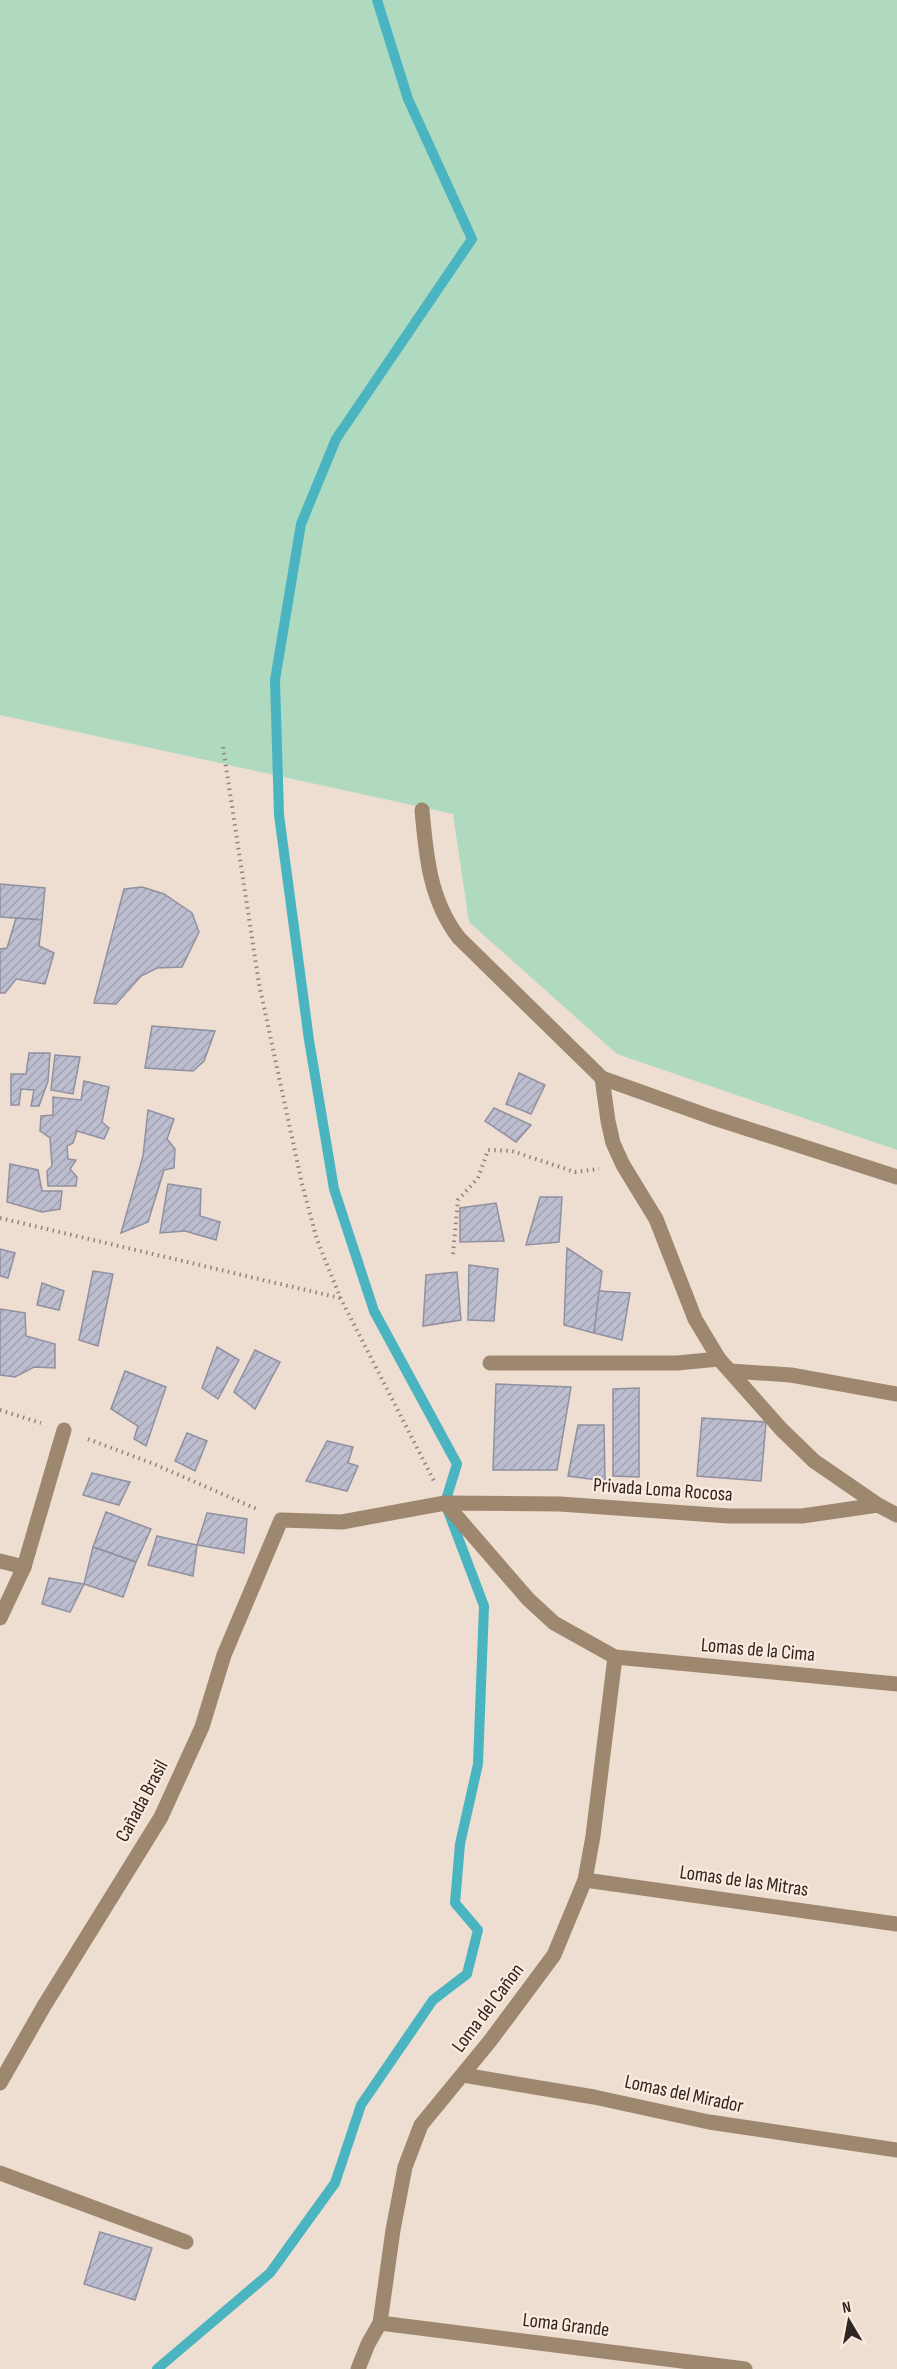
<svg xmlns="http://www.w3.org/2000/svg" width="897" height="2369" font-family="'Sofia Sans Condensed',sans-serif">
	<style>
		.green { fill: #afdac0 }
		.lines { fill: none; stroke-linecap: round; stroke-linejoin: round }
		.stream { stroke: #4ab4c1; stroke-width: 10 }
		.building { fill: url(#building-hatch); stroke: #9090a1; stroke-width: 1.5 }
		.path { stroke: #90847b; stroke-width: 4; stroke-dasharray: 1.5 4.5; stroke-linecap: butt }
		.minor { stroke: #9d886f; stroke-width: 15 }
		.labels { text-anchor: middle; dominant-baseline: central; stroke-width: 4.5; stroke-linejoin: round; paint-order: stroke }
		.street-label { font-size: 20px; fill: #2d2622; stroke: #fceade }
	</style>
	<defs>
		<pattern id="building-hatch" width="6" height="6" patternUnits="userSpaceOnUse" patternTransform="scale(1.5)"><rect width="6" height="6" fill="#bcbdcf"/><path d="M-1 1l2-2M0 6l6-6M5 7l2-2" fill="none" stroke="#a2a2b1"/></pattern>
	</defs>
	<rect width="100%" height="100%" fill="#eeddd1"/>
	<path class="green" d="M0,0h897v1150l-280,-96 -148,-132 -16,-108 -453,-99z"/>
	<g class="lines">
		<path class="stream" d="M157,2369l113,-96 65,-90 26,-78 72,-105 34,-26 11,-44 -23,-27 5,-59 18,-80 6,-158 -39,-103 12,-39 -83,-153 -40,-122 -25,-149 -30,-225 -4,-135 26,-156 35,-85 136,-200 -64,-140 -31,-99"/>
	</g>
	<g class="building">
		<path d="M0,884l45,4 -3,32 -42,-3z"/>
		<path d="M142,887l22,7 28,19 7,19 -17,35 -25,1 -16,8 -25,28 -22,-1 30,-114z"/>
		<path d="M16,918l26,2 -3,26 15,7 -9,31 -29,-5 -11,14h-5v-44l7,-1z"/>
		<path d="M152,1026l63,5 -11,30 -11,10 -48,-3z"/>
		<path d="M29,1053h21l-2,28 -9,25h-8l3,-16 -13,-1 -2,16h-8v-31h15z"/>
		<path d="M55,1055l25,2 -7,37 -22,-4z"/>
		<path d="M519,1073l26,12 -14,29 -25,-10z"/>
		<path d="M84,1081l25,6 -7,35 7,6 -5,11 -27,-8 -4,12 -6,3 1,13 8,1 -6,9 7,8 -1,9h-28l-1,-15 5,-5 -2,-28 -10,-7 1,-15 12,-1v-18l28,3z"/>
		<path d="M494,1108l37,17 -15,17 -31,-21z"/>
		<path d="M148,1110l26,9 -7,20 8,10 -1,19 -10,2 -16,52 -27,11 22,-77z"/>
		<path d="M10,1164l28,6 4,21h20l-2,18 -18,3 -35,-10z"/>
		<path d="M168,1184l33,5 -1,27 20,6 -4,18 -31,-9 -25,2z"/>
		<path d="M540,1197h22l-3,45 -33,3z"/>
		<path d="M496,1203l8,38 -44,1v-34z"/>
		<path d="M567,1248l35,23 -8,62 -30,-8z"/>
		<path d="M0,1249l15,4 -7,25 -8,-2z"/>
		<path d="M469,1265l29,4 -4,52 -26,-1z"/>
		<path d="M93,1271l20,3 -15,72 -19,-6z"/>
		<path d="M457,1272l4,48 -38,6 3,-51z"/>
		<path d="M42,1283l22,8 -5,19 -22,-5z"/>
		<path d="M599,1291l31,2 -8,47 -28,-7z"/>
		<path d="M0,1309l25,4 1,23 29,8v24l-21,-1 -19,10 -15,-2z"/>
		<path d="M217,1347l22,13 -21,39 -16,-11z"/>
		<path d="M255,1350l25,12 -25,47 -21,-17z"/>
		<path d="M125,1371l41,16 -20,59 -12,-7 4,-13 -27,-17z"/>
		<path d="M496,1384l75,3 -14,83h-64z"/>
		<path d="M639,1388v89l-26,-1v-87z"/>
		<path d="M702,1418l64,4 -5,59 -64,-5z"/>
		<path d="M578,1425h26l1,56 -37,-5z"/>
		<path d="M187,1433l20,8 -12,30 -20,-10z"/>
		<path d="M327,1441l26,6 -5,16 10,3 -11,25 -41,-10z"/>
		<path d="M92,1473l38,9 -11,23 -36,-10z"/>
		<path d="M106,1512l45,17 -15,33 -43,-15z"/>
		<path d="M207,1513l40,6 -3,34 -47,-8z"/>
		<path d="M157,1536l40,9 -4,31 -45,-11z"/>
		<path d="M93,1547l43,15 -13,35 -39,-13z"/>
		<path d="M49,1578l35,6 -14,28 -28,-8z"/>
		<path d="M100,2232l52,16 -17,52 -51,-16z"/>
	</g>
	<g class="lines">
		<g class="path">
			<path d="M223,747l36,237 43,200 15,56 24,59 93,182"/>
			<path d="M0,1218l340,80"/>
			<path d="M453,1254l5,-54 20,-22 10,-28 24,1 63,21 24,-3"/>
			<path d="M0,1410l41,13"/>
			<path d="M88,1439l66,25 105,46"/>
		</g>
		<g class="minor">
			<path d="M422,810c4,46 8,91 37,128l143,140 109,39 186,60"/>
			<path d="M602,1078l6,43 5,22 10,22 33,54 39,100 24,40 62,70 33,32 64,44 19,10"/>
			<path d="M490,1363h187l42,-4"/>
			<path d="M730,1371l61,4 106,19"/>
			<path d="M445,1503l83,96 26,24 61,34 282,27"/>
			<path d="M0,1561l24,6"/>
			<path d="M0,1618l24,-51 40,-137"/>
			<path d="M585,1880l312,44"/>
			<path d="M463,2075l131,22 115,25 188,28"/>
			<path d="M0,2083l44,-77 117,-189 41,-90 22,-72 57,-135 61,2 103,-19 115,1 169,12h73l76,-11"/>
			<path d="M0,2173l186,69"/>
			<path d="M380,2323l365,46"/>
			<path d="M358,2369l10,-25 12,-21 13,-93 12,-63 16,-42 69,-84 64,-86 31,-75 8,-44 22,-179"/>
		</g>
	</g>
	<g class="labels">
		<g class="street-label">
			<text transform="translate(663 1490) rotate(4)">Privada Loma Rocosa</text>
			<text transform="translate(758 1650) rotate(5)">Lomas de la Cima</text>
			<text transform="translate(142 1801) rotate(-62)">Cañada Brasil</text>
			<text transform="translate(744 1881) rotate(8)">Lomas de las Mitras</text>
			<text transform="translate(488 2008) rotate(-53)">Loma del Cañon</text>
			<text transform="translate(684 2094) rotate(12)">Lomas del Mirador</text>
			<text transform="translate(566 2325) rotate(7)">Loma Grande</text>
		</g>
	</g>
	<g transform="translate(849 2321) rotate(350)" stroke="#fceade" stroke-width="4.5" paint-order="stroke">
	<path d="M0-4.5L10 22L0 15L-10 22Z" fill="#2d2622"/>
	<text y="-9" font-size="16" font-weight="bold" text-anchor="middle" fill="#2d2622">N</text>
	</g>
</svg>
